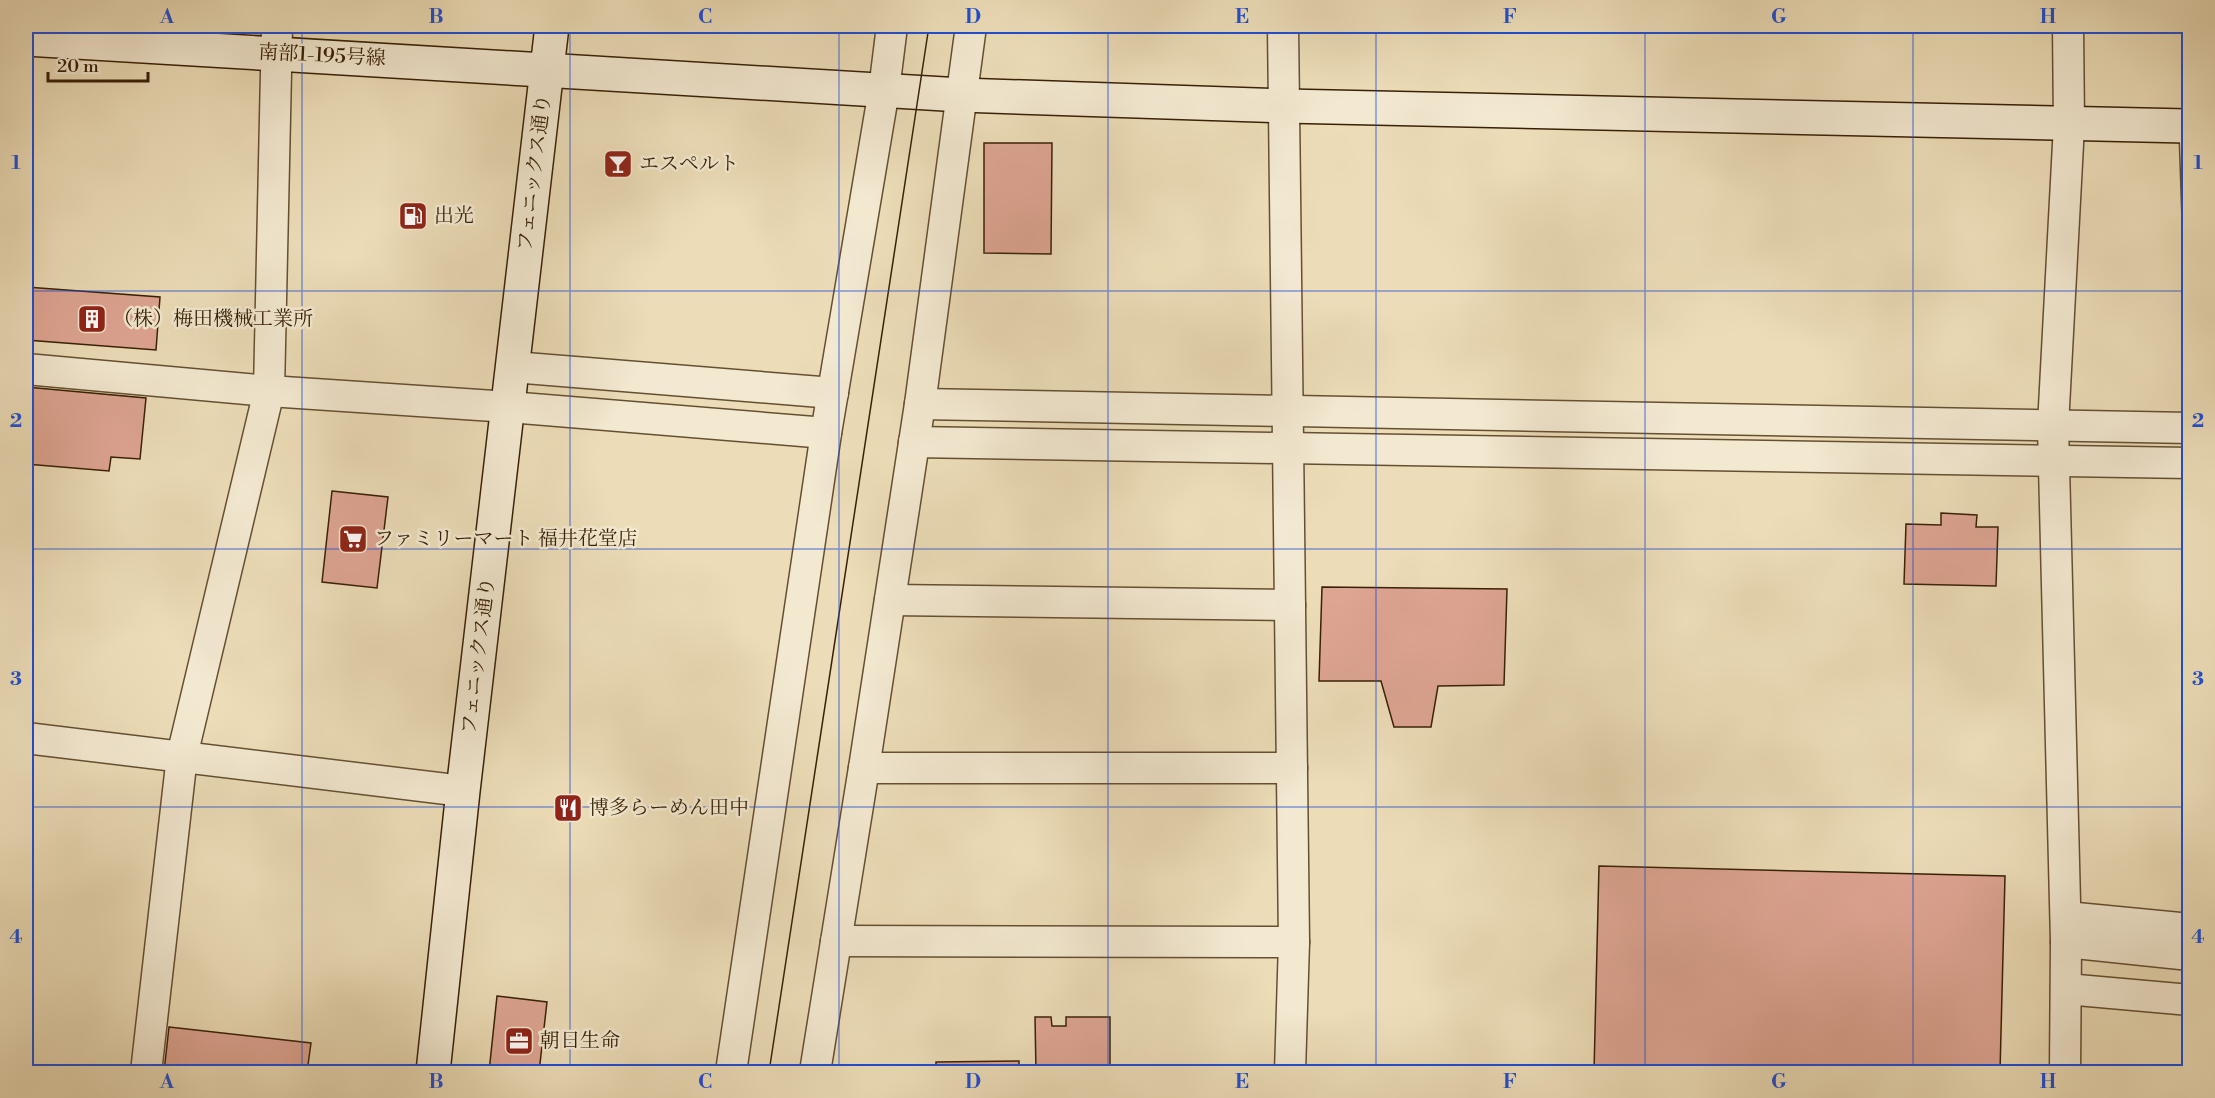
<svg xmlns="http://www.w3.org/2000/svg" width="2215" height="1098" font-family="'Libre Bodoni','Noto Serif JP',serif">
	<style>
		.building { fill: #dea593; stroke: #382006; stroke-width: 1.5 }
		.lines { fill: none; stroke-linecap: round; stroke-linejoin: round }
		.lane-casing { stroke: #654f32; stroke-width: 18 }
		.street-casing { stroke: #654f32; stroke-width: 33 }
		.secondary-casing { stroke: #382006; stroke-width: 36 }
		.path { stroke: #382006; stroke-width: 4; stroke-dasharray: 1.5 3; stroke-linecap: butt }
		.lane { stroke: #f3e9d1; stroke-width: 15 }
		.street { stroke: #f3e9d1; stroke-width: 30 }
		.secondary { stroke: #f3e9d1; stroke-width: 33 }
		.tram { stroke: #382006; stroke-width: 1.5 }
		.grid { fill: none; stroke: #1d4ed8; stroke-width: 1.5; stroke-opacity: 0.55 }
		.labels { text-anchor: middle; dominant-baseline: central; stroke-width: 5; stroke-linejoin: round; paint-order: stroke }
		.street-label { font-size: 20px; fill: #382006; stroke: #f3e9d1 }
		.poi-label { font-size: 20px; fill: #382006; stroke: #f3e9d1; text-anchor: start }
		.neatline { fill: none; stroke: #1d4ed8; stroke-width: 2 }
		.grid-label { font-size: 20px; text-anchor: middle; font-weight: bold; fill: #1d4ed8 }
	</style>
	<rect width="100%" height="100%" fill="#ecddb8"/>
	<filter id="stains"><feTurbulence type="fractalNoise" baseFrequency=".00333" numOctaves="4"/><feColorMatrix values="0 0 0 0 .2 0 0 0 0 .09 0 0 0 0 .02 0 0 0 .5 -.17"/></filter>
	<radialGradient id="worn" r=".72"><stop offset=".6" stop-color="#630" stop-opacity="0"/><stop offset="1" stop-color="#630" stop-opacity=".3"/></radialGradient>
	<g class="building">
		<path d="M984,143h68l-1,111 -67,-1z"/>
		<path d="M26,287l134,10 -4,53 -130,-10z"/>
		<path d="M26,387l120,11 -6,61 -29,-2 -2,14 -83,-7z"/>
		<path d="M332,491l56,6 -11,91 -55,-6z"/>
		<path d="M1941,513l36,2 -1,12h22l-2,59 -92,-2 2,-60 35,1z"/>
		<path d="M1322,587l185,2 -3,96 -66,1 -7,41h-37l-13,-46h-62z"/>
		<path d="M1599,866l406,10 -5,196h-406z"/>
		<path d="M497,996l50,6 -8,70h-50z"/>
		<path d="M1035,1017h16l1,9h14v-9h44v55h-74z"/>
		<path d="M169,1027l142,16 -4,29h-143z"/>
		<path d="M1019,1061v11h-83v-10z"/>
	</g>
	<g class="lines">
		<g class="lane-casing">
			<path id="lane" d="M2190,126h-3l3,87"/>
		</g>
		<g class="street-casing">
			<g id="street">
				<path d="M1283,26l11,916 -4,130"/>
				<path d="M513,367l320,26"/>
				<path d="M26,369l243,22 240,16 317,26"/>
				<path d="M920,404l1270,24"/>
				<path d="M914,442l1276,21"/>
				<path d="M890,600l400,5"/>
				<path d="M26,738l437,53"/>
				<path d="M864,768h428"/>
				<path d="M2066,917l124,12"/>
				<path d="M836,941l458,1"/>
				<path d="M2066,942l124,13"/>
				<path d="M2066,989l124,11"/>
				<path d="M146,1072l36,-316 87,-365 8,-365"/>
				<path d="M731,1072l95,-639 58,-343 8,-64"/>
				<path d="M815,1072l49,-304 56,-364 51,-378"/>
				<path d="M2065,1072l1,-130 -13,-516 16,-301 -1,-99"/>
			</g>
		</g>
		<g class="secondary-casing">
			<g id="secondary">
				<path d="M26,39l935,56 324,11 902,20"/>
				<path d="M433,1072l30,-281 89,-765"/>
			</g>
		</g>
		<path class="path" d="M2184,26l2,68"/>
		<use href="#lane" class="lane"/>
		<use href="#street" class="street"/>
		<use href="#secondary" class="secondary"/>
		<path class="tram" d="M769,1072l160,-1046"/>
	</g>
	<path class="grid" d="M302,26v1046M570,26v1046M839,26v1046M1108,26v1046M1376,26v1046M1645,26v1046M1913,26v1046M26,291h2164M26,549h2164M26,807h2164"/>
	<defs>
		<g id="bar-square" transform="scale(1.5)"><rect x="-9" y="-9" width="18" height="18" rx="4" fill="#8f2418" stroke="#f3e9d1"/><path d="M-6-5H6L.8 .8V4.5H3.5V6h-7V4.5H-.8V.8Z" fill="#fff"/></g>
		<g id="fuel-square" transform="scale(1.5)"><rect x="-9" y="-9" width="18" height="18" rx="4" fill="#8f2418" stroke="#f3e9d1"/><path d="M-5.5-6h7V0h2V4h1.3V-2.5L3-4.5l.8-.8L6-3V5H2.5V1h-1V6h-7ZM-4.2-4.7v3.2H.2V-4.7Z" fill="#fff"/></g>
		<g id="building-square" transform="scale(1.5)"><rect x="-9" y="-9" width="18" height="18" rx="4" fill="#8f2418" stroke="#f3e9d1"/><path d="M-4-6H4V6H1V3H-1V6H-4ZM-2.5-4.3h1.7v1.8h-1.7ZM.8-4.3h1.7v1.8H.8ZM-2.5-1h1.7V.8h-1.7ZM.8-1h1.7V.8H.8Z" fill="#fff"/></g>
		<g id="supermarket-square" transform="scale(1.5)"><rect x="-9" y="-9" width="18" height="18" rx="4" fill="#8f2418" stroke="#f3e9d1"/><path d="M-6-5.5h2.5l.6 2H6L4.5 2H-2.5L-4.4-4H-6ZM-1.5 3.2a1.3 1.3 0 1 0 .1 0ZM3 3.2a1.3 1.3 0 1 0 .1 0Z" fill="#fff"/></g>
		<g id="restaurant-square" transform="scale(1.5)"><rect x="-9" y="-9" width="18" height="18" rx="4" fill="#8f2418" stroke="#f3e9d1"/><path d="M-5-6h1v4h1v-4h1v4h1v-4h1v5L-1.5 .5V6h-2V.5L-5-1ZM5-6V6H3V1.5H1.5Q1.5-4 5-6Z" fill="#fff"/></g>
		<g id="office-square" transform="scale(1.5)"><rect x="-9" y="-9" width="18" height="18" rx="4" fill="#8f2418" stroke="#f3e9d1"/><path d="M-6-3h4V-5.5h4V-3h4V5H-6ZM-1-4.5V-3h2v-1.5ZM-6 0V1H6V0Z" fill="#fff"/></g>
	</defs>
	<g fill-rule="evenodd">
		<use href="#bar-square" x="618" y="164"/>
		<use href="#fuel-square" x="413" y="216"/>
		<use href="#building-square" x="92" y="319"/>
		<use href="#supermarket-square" x="353" y="539"/>
		<use href="#restaurant-square" x="568" y="808"/>
		<use href="#office-square" x="519" y="1041"/>
	</g>
	<g class="labels">
		<g class="street-label">
			<text transform="translate(322 56) rotate(3)">南部1-195号線</text>
			<text transform="translate(535 173) rotate(-83)">フェニックス通り</text>
			<text transform="translate(479 656) rotate(-83)">フェニックス通り</text>
		</g>
		<g class="poi-label">
			<text x="639" y="164">エスペルト</text>
			<text x="434" y="216">出光</text>
			<text x="113" y="319">（株）梅田機械工業所</text>
			<text x="374" y="539">ファミリーマート 福井花堂店</text>
			<text x="589" y="808">博多らーめん田中</text>
			<text x="540" y="1041">朝日生命</text>
		</g>
	</g>
	<rect width="2215" height="1098" fill="none" stroke="#ecddb8" stroke-width="66"/>
	<path d="M48 72v9h100v-9" fill="none" stroke="#382006" stroke-width="3"/>
	<text x="57" y="72" font-size="18" fill="#382006" stroke="#f3e9d1" stroke-width="4.5" paint-order="stroke">20 m</text>
	<rect x="33" y="33" width="2149" height="1032" class="neatline"/>
	<g class="grid-label">
		<text x="167" y="23">A</text>
		<text x="436" y="23">B</text>
		<text x="705" y="23">C</text>
		<text x="973" y="23">D</text>
		<text x="1242" y="23">E</text>
		<text x="1510" y="23">F</text>
		<text x="1779" y="23">G</text>
		<text x="2048" y="23">H</text>
		<text x="16" y="169">1</text>
		<text x="2198" y="169">1</text>
		<text x="16" y="427">2</text>
		<text x="2198" y="427">2</text>
		<text x="16" y="685">3</text>
		<text x="2198" y="685">3</text>
		<text x="16" y="943">4</text>
		<text x="2198" y="943">4</text>
		<text x="167" y="1088">A</text>
		<text x="436" y="1088">B</text>
		<text x="705" y="1088">C</text>
		<text x="973" y="1088">D</text>
		<text x="1242" y="1088">E</text>
		<text x="1510" y="1088">F</text>
		<text x="1779" y="1088">G</text>
		<text x="2048" y="1088">H</text>
	</g>
	<rect width="100%" height="100%" filter="url(#stains)"/>
	<rect width="100%" height="100%" fill="url(#worn)"/>
</svg>
